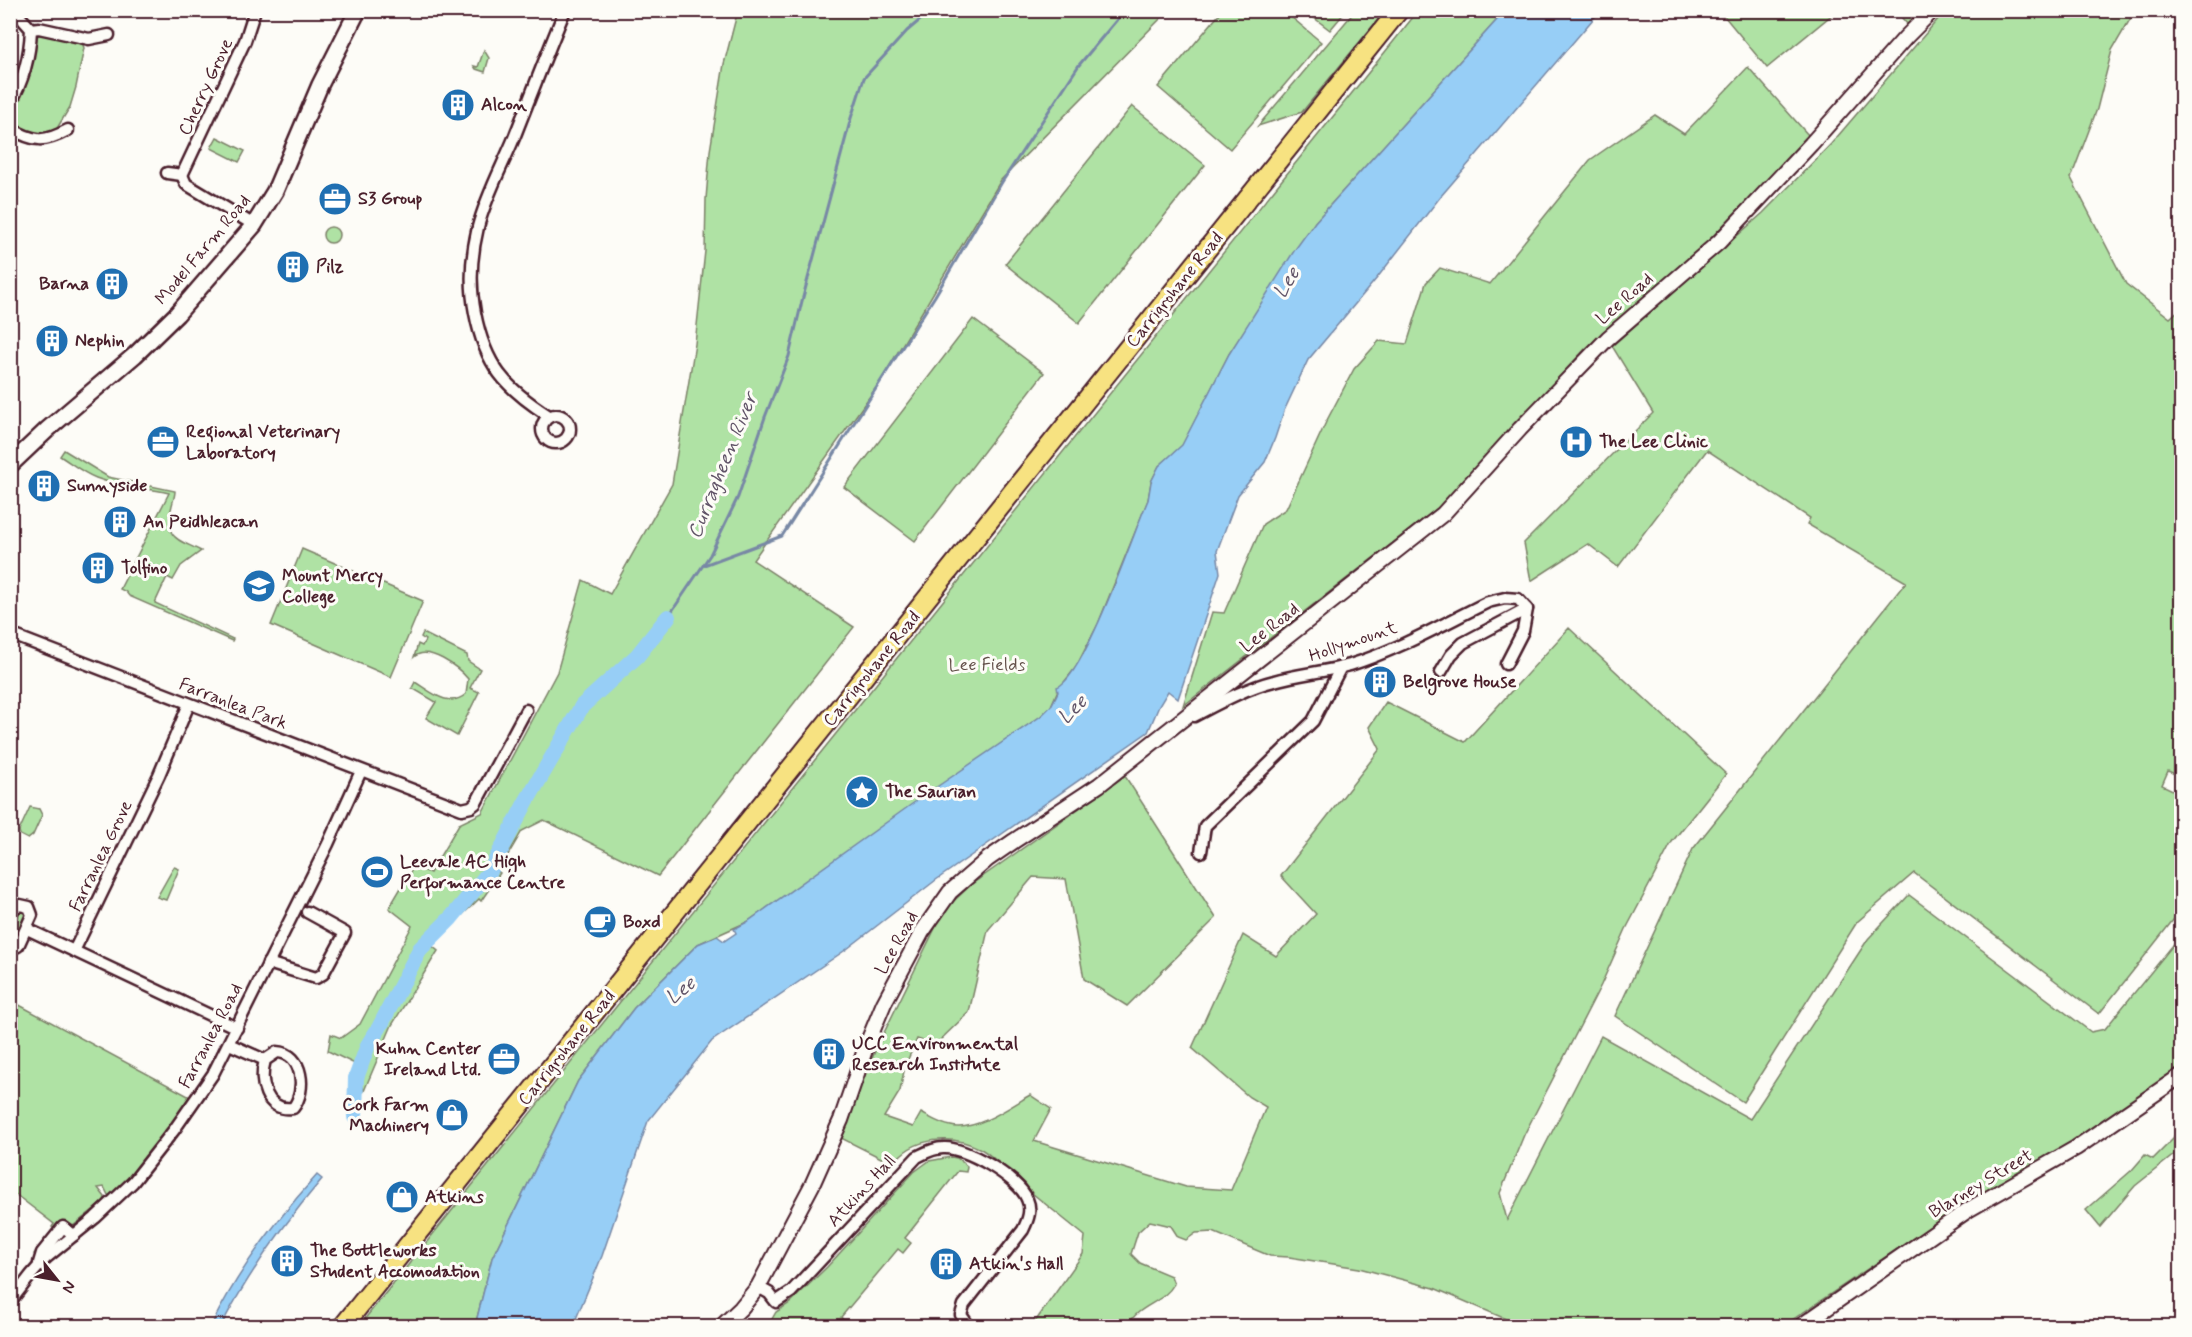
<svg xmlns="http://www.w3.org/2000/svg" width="2192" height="1337" font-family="Mynerve,sans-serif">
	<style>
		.green { fill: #afe2a4; stroke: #7c8068; stroke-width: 1.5 }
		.water { fill: #97cef6; stroke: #7888a5; stroke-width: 1.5 }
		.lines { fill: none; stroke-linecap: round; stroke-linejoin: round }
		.stream { stroke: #7888a5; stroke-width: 3 }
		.river { stroke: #97cef6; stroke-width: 16 }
		.minor-casing { stroke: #4a1f2b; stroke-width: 15 }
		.tertiary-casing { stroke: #4a1f2b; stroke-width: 18 }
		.secondary-casing { stroke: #4a1f2b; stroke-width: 20 }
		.trunk-casing { stroke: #4a1f2b; stroke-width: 22 }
		.minor { stroke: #fdfcf7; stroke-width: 10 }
		.tertiary { stroke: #fdfcf7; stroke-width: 14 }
		.secondary { stroke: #fdfcf7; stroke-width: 15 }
		.trunk { stroke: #f7e281; stroke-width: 18 }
		.labels { text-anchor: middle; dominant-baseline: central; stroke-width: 6; stroke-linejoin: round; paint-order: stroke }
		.street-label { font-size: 18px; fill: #4a1f2b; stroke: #fdfcf7 }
		.poi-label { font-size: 18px; font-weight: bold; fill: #4a1f2b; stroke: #fdfcf7; text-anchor: start }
		.park-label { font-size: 18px; fill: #635049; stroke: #fdfcf7 }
		.water-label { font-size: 20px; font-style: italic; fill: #615468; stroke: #fdfcf7 }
	</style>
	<rect width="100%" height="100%" fill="#fdfcf7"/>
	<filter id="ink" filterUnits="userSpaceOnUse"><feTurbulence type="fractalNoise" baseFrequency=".0167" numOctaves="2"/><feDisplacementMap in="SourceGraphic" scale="12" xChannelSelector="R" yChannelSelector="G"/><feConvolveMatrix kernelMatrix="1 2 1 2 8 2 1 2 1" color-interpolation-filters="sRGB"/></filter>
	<g filter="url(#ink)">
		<g class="green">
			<path d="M738,10l430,1 -167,169 -121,202 -127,178 101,67 -196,249 -114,-56 -22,11 -24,41 2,1 -19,28 -2,-2 -48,46 7,6 -2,3 -44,71 -28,66 -7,-26 -29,-14 3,-17 10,4 19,-14 52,-98 -23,-18 25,-42 16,7 29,-49 23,-11 75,-141 26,-92 27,14 62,-110 23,-140 10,-93 1,-52 4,-48 14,-87z"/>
			<path d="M1832,10l2,3 -67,55 -47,-57z"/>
			<path d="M1222,11h62l37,31 -91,107 -72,-62z"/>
			<path d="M1305,11h41l-16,19z"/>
			<path d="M1355,11h30l-83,101 -44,14z"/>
			<path d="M1418,11h87l-190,211 -86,132 -47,92 -23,20 -8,16 -3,18 -50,124 -22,43 -18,23 -7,16 -10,10 -294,206 -49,22 -64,64 -56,73 -86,177 -17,68h-116c352,-439 707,-876 1059,-1315z"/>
			<path d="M1896,11v-1l25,1 -14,13z"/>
			<path d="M1945,11h190l-23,39 -15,59 -26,69 55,106 44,34 11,-10 1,469 -14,-6 -6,14 19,9v116l-82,104 -185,-141 -57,49 -114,180 -128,-86 78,-167 213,-267 -99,-58 3,-6 -103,-68 -89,117 -30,-23 -57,37 -7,-38 129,-130 -41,-67 151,-133 68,-69z"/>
			<path d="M39,35h7l36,7 2,6 -8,39 -6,20 -14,23 -2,3 -23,1 -20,-10c-1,-22 8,-22 15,-40 6,-15 3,-32 9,-47z"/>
			<path d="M484,50l5,8 -4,14 -9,-3 -2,-3 4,1z"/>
			<path d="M1748,67l61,69 -101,105 -123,108 -145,157 -257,200 29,-94 12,1 39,-89 23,-15 40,-87 28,-53 25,-28 28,3 19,-61 14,-15 50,16 100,-124 65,-45 29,19z"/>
			<path d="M1132,106l73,59 -126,158 -74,-59z"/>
			<path d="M217,137l28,14 -6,11 -28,-14z"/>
			<circle cx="331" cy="235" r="8"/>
			<path d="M973,319l71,54 -129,168 -71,-54z"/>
			<path d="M64,450l44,27 67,14c0,6 -3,12 -4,19 -6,30 7,29 30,41l-20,15 -8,14 -6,-3 -12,26 78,36 -1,2 -103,-45 -3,-4 -6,-3 49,-96c-24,-6 -50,-6 -73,-15 -13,-5 -25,-15 -36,-22z"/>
			<path d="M302,549l121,52 -32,76 -120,-52z"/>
			<path d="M1569,628l157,146 -54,68 -46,87 -25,56 -77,150 -24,58 7,27 94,-184 149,83 118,-180 41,-44 182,137 14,-3 76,-94v131l-106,76 -111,62 -181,122h-261l-88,-38 -75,-20 -70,-11 -19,-1 -57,-24 -17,1 -10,7 -8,-3 -7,-11 -21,-5 -12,11 -7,22 9,9 31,13 3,8c-11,20 -36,20 -46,42h-96l51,-72 2,-18c-22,-18 -44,-35 -65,-53 -12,-10 -25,-26 -39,-34 -28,-15 -68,-13 -88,15l-54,-27 37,-88 68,-139 28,-26 153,-108 91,142 -89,88 -43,-27 -18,-100 -33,-2 -45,53 -19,82 -34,33 -18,-6 -12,27 -5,25 -16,26 29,10 8,-14c10,5 19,11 30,13 24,6 59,-19 79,-31l21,14 -17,32 152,46 45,3 35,-83 -17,-10 -57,-49 51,-113 33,21 40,-42 -35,-38 99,-127 -11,-22 17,-25 79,40z"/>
			<path d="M423,633l44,22 1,6 12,8 -10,19 9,4 -22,44 -31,-18 10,-16 -24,-14 3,-6c16,10 34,27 51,12l2,-15c-9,-11 -40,-35 -54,-22l4,-13 4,2 3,-6 -4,-3z"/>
			<path d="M30,807l9,2 3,6 -9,20 -5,4 -8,-4 -1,-4z"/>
			<path d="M174,867l5,2 -13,31 -9,-3z"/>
			<path d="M21,908l7,5 -13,29 -4,1c0,-13 -3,-28 10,-35z"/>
			<path d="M10,1000l182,98 -46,62 -35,35h-3l-4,-8 -6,1 7,9 -1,4 -31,25 -10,-4 -27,34 -2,-2 20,-26 -2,-1 2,-3 -43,-33z"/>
			<path d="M2181,1123v20l-6,11 -40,32 -35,41 -14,-17 46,-40 13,-15 8,4 19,-19z"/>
			<path d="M951,1157l6,1 10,8 -1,6 -8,-1 -53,67 6,5 -8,10 -5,-4 -57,68 3,5 -3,4h-73l8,-14 14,-9 37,-36 87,-95 15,-11z"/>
		</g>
		<g class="water">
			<path d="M1505,11h95l-159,185 -64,82 -69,82 -24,51 -9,27 -10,24 -27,33 -21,56 3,22 -42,126 -10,-8 -9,15 -11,26 -212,148 -89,69 -135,92 -64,80 -46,135 -29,70h-98l17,-68 86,-177 56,-73 64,-64 19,-8 7,5 12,-8 -2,-4 13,-7 172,-123 122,-83 10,-10 7,-14 -1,-5c27,-8 77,-156 91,-187l3,-18 8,-16 23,-21 47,-91 65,-103 21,-29z"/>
			<path d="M317,1175l5,4c-39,46 -73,94 -101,147h-10c27,-55 65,-106 106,-151z"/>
		</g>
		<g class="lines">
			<g class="stream">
				<path d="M704,565l78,-29 153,-240 67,-114 77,-117 46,-55"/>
				<path d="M668,617l42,-62 28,-58 27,-80 24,-61 13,-55 49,-183 13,-40 43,-47 25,-21"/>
			</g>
			<path class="river" d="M355,1117l1,-39 12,-33 11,-17 41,-79 31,-31 39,-47 36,-69 56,-96 55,-50 31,-39"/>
			<g class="minor-casing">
				<g id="minor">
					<path d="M31,29l8,-1 50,11 20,-4"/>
					<path d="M10,104c14,-24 20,-48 21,-75l-17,-19"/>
					<path d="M10,128c24,14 34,15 58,2"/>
					<path d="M167,173l15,2 63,-134 10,-31"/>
					<path d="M182,175l4,9 68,41"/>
					<circle cx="556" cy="429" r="14"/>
					<path d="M549,416c-44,-28 -64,-51 -74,-103 -6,-30 -4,-57 3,-86 8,-31 24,-60 36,-89 17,-43 33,-85 51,-128"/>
					<path d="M10,634l452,175 9,-2 5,-4 50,-93"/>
					<path d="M1506,664l17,-33 4,-22"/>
					<path d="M189,704l-30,71 -85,176 163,77"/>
					<path d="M1194,716c25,-13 52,-28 80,-35 24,-7 51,-9 76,-16 48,-15 93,-41 138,-63l17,-4 13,1 9,10 -64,34 -12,12 -10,17"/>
					<path d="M1201,852l4,-26 108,-105 28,-54"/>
					<path d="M10,915l5,-8 5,-2 9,2 3,8 -14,31 -8,3"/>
					<path d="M27,929l47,22"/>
					<path d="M268,963l48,15 7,-4 22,-41 -38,-21"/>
					<path d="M229,1044l36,16"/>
					<path d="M277,1052c26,1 30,39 16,56 -28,4 -34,-27 -28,-48z"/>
					<path d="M39,1263l3,-10 21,-26 11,8"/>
					<path d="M758,1287l11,6 7,9 15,-10 126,-135c8,-4 16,-9 26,-9 21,-2 76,30 84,51 5,11 1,21 -4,31l-59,75 -3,10 8,11"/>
					<path d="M10,1302l21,-27 15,-17 49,-40 38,-36 41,-52 39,-56 115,-230 33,-73"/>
				</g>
			</g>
			<g class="tertiary-casing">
				<g id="tertiary">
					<path d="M722,1326l19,-18 17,-21 54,-102 29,-65 26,-76 17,-41 38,-71 28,-40 38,-33 26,-18 85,-56 344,-271 77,-85 88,-91 111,-96 92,-98 95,-107 27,-27"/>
					<path d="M1801,1326l167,-116 108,-62 106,-73"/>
				</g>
			</g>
			<g class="secondary-casing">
				<path id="secondary" d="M10,465l38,-36 87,-74 42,-41 77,-89 21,-34 45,-106 38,-75"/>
			</g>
			<g class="trunk-casing">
				<path id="trunk" d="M343,1326l1056,-1316"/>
			</g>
			<use href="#minor" class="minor"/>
			<use href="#tertiary" class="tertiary"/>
			<use href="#secondary" class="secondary"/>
			<use href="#trunk" class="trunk"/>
		</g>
	</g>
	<defs>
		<g id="building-disc" transform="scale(1.725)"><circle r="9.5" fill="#1f6fb2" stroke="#fdfcf7"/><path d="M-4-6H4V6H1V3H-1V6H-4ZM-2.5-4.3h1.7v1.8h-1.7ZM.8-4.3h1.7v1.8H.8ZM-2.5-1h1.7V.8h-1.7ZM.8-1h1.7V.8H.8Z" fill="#fff"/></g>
		<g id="office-disc" transform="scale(1.725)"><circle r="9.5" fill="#1f6fb2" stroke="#fdfcf7"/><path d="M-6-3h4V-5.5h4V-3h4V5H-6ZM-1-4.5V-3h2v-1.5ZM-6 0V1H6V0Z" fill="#fff"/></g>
		<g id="hospital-disc" transform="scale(1.725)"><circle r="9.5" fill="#1f6fb2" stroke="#fdfcf7"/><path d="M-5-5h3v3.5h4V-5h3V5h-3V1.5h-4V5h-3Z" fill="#fff"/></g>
		<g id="school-disc" transform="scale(1.725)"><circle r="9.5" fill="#1f6fb2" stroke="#fdfcf7"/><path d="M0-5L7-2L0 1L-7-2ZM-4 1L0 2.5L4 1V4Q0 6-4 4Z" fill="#fff"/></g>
		<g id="sight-disc" transform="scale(1.725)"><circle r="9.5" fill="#1f6fb2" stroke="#fdfcf7"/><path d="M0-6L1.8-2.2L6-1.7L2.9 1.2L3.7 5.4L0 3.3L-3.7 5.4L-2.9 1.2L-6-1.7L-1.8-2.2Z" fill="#fff"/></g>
		<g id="stadium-disc" transform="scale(1.725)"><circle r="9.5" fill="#1f6fb2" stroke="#fdfcf7"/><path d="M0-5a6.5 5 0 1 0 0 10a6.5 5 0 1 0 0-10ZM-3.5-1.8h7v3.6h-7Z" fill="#fff"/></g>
		<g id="cafe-disc" transform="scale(1.725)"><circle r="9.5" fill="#1f6fb2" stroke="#fdfcf7"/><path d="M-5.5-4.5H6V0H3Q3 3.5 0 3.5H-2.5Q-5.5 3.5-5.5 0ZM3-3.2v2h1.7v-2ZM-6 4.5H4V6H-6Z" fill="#fff"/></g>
		<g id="shop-disc" transform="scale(1.725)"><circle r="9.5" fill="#1f6fb2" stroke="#fdfcf7"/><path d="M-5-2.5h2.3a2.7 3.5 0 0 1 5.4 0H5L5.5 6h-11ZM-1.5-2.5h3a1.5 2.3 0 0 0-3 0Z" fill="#fff"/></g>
	</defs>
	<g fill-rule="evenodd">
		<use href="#building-disc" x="458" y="105"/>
		<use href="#office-disc" x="335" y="199"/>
		<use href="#building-disc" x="293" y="267"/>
		<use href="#building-disc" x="112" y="284"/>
		<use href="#building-disc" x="52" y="341"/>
		<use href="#office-disc" x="163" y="442"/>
		<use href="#hospital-disc" x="1576" y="442"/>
		<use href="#building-disc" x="44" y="486"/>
		<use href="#building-disc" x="120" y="522"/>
		<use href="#building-disc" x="98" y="568"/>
		<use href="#school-disc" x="259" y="586"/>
		<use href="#building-disc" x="1380" y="682"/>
		<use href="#sight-disc" x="862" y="792"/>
		<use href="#stadium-disc" x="377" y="872"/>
		<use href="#cafe-disc" x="600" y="922"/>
		<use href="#building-disc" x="829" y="1054"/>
		<use href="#office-disc" x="504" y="1059"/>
		<use href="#shop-disc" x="452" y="1115"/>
		<use href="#shop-disc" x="402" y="1197"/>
		<use href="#building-disc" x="287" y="1261"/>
		<use href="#building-disc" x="946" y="1264"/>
	</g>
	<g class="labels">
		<g class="street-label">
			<text transform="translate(206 87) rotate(-65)">Cherry Grove</text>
			<text transform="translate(203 250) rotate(-50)">Model Farm Road</text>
			<text transform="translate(1175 290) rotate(-51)">Carrigrohane Road</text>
			<text transform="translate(1625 299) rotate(-41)">Lee Road</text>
			<text transform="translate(1270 628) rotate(-38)">Lee Road</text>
			<text transform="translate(1353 642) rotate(-19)">Hollymount</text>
			<text transform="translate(872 669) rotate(-51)">Carrigrohane Road</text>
			<text transform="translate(233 704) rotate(21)">Farranlea Park</text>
			<text transform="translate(101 856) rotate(-64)">Farranlea Grove</text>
			<text transform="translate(897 943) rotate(-61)">Lee Road</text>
			<text transform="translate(211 1036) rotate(-62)">Farranlea Road</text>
			<text transform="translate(567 1048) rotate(-51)">Carrigrohane Road</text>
			<text transform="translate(1981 1184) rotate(-31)">Blarney Street</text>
			<text transform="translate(862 1191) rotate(-47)">Atkins Hall</text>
		</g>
		<g class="poi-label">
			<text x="481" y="105">Alcon</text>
			<text x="358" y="199">S3 Group</text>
			<text x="316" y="267">Pilz</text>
			<text x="89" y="284" text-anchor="end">Barna</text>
			<text x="75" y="341">Nephin</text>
			<text x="186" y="432">Regional Veterinary<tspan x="186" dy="21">Laboratory</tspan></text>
			<text x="1599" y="442">The Lee Clinic</text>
			<text x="67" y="486">Sunnyside</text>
			<text x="143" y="522">An Peidhleacan</text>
			<text x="121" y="568">Tolfino</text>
			<text x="282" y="576">Mount Mercy<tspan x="282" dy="21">College</tspan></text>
			<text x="1403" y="682">Belgrove House</text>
			<text x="885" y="792">The Saurian</text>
			<text x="400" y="862">Leevale AC High<tspan x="400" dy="21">Performance Centre</tspan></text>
			<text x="623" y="922">Boxd</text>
			<text x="852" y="1044">UCC Environmental<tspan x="852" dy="21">Research Institute</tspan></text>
			<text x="481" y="1049" text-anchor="end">Kuhn Center<tspan x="481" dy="21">Ireland Ltd.</tspan></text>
			<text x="429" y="1105" text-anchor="end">Cork Farm<tspan x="429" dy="21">Machinery</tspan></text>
			<text x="425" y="1197">Atkins</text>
			<text x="310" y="1251">The Bottleworks<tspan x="310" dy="21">Student Accomodation</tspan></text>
			<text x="969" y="1264">Atkin's Hall</text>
		</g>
		<g class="park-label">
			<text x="987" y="665">Lee Fields</text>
		</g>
		<g class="water-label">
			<text transform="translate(1287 283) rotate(-58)">Lee</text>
			<text transform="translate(723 466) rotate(-68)">Curragheen River</text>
			<text transform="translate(1073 710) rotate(-45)">Lee</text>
			<text transform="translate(681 991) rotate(-39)">Lee</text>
		</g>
	</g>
	<rect width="2192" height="1337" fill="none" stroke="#fdfcf7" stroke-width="36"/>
	<rect x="18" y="18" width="2156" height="1301" fill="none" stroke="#4a1f2b" stroke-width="2" filter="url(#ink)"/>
	<g transform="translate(57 1280) rotate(121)" stroke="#fdfcf7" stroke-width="4.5" paint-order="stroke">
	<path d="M0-4.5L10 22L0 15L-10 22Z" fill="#4a1f2b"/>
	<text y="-9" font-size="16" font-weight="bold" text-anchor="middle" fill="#4a1f2b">N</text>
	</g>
</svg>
